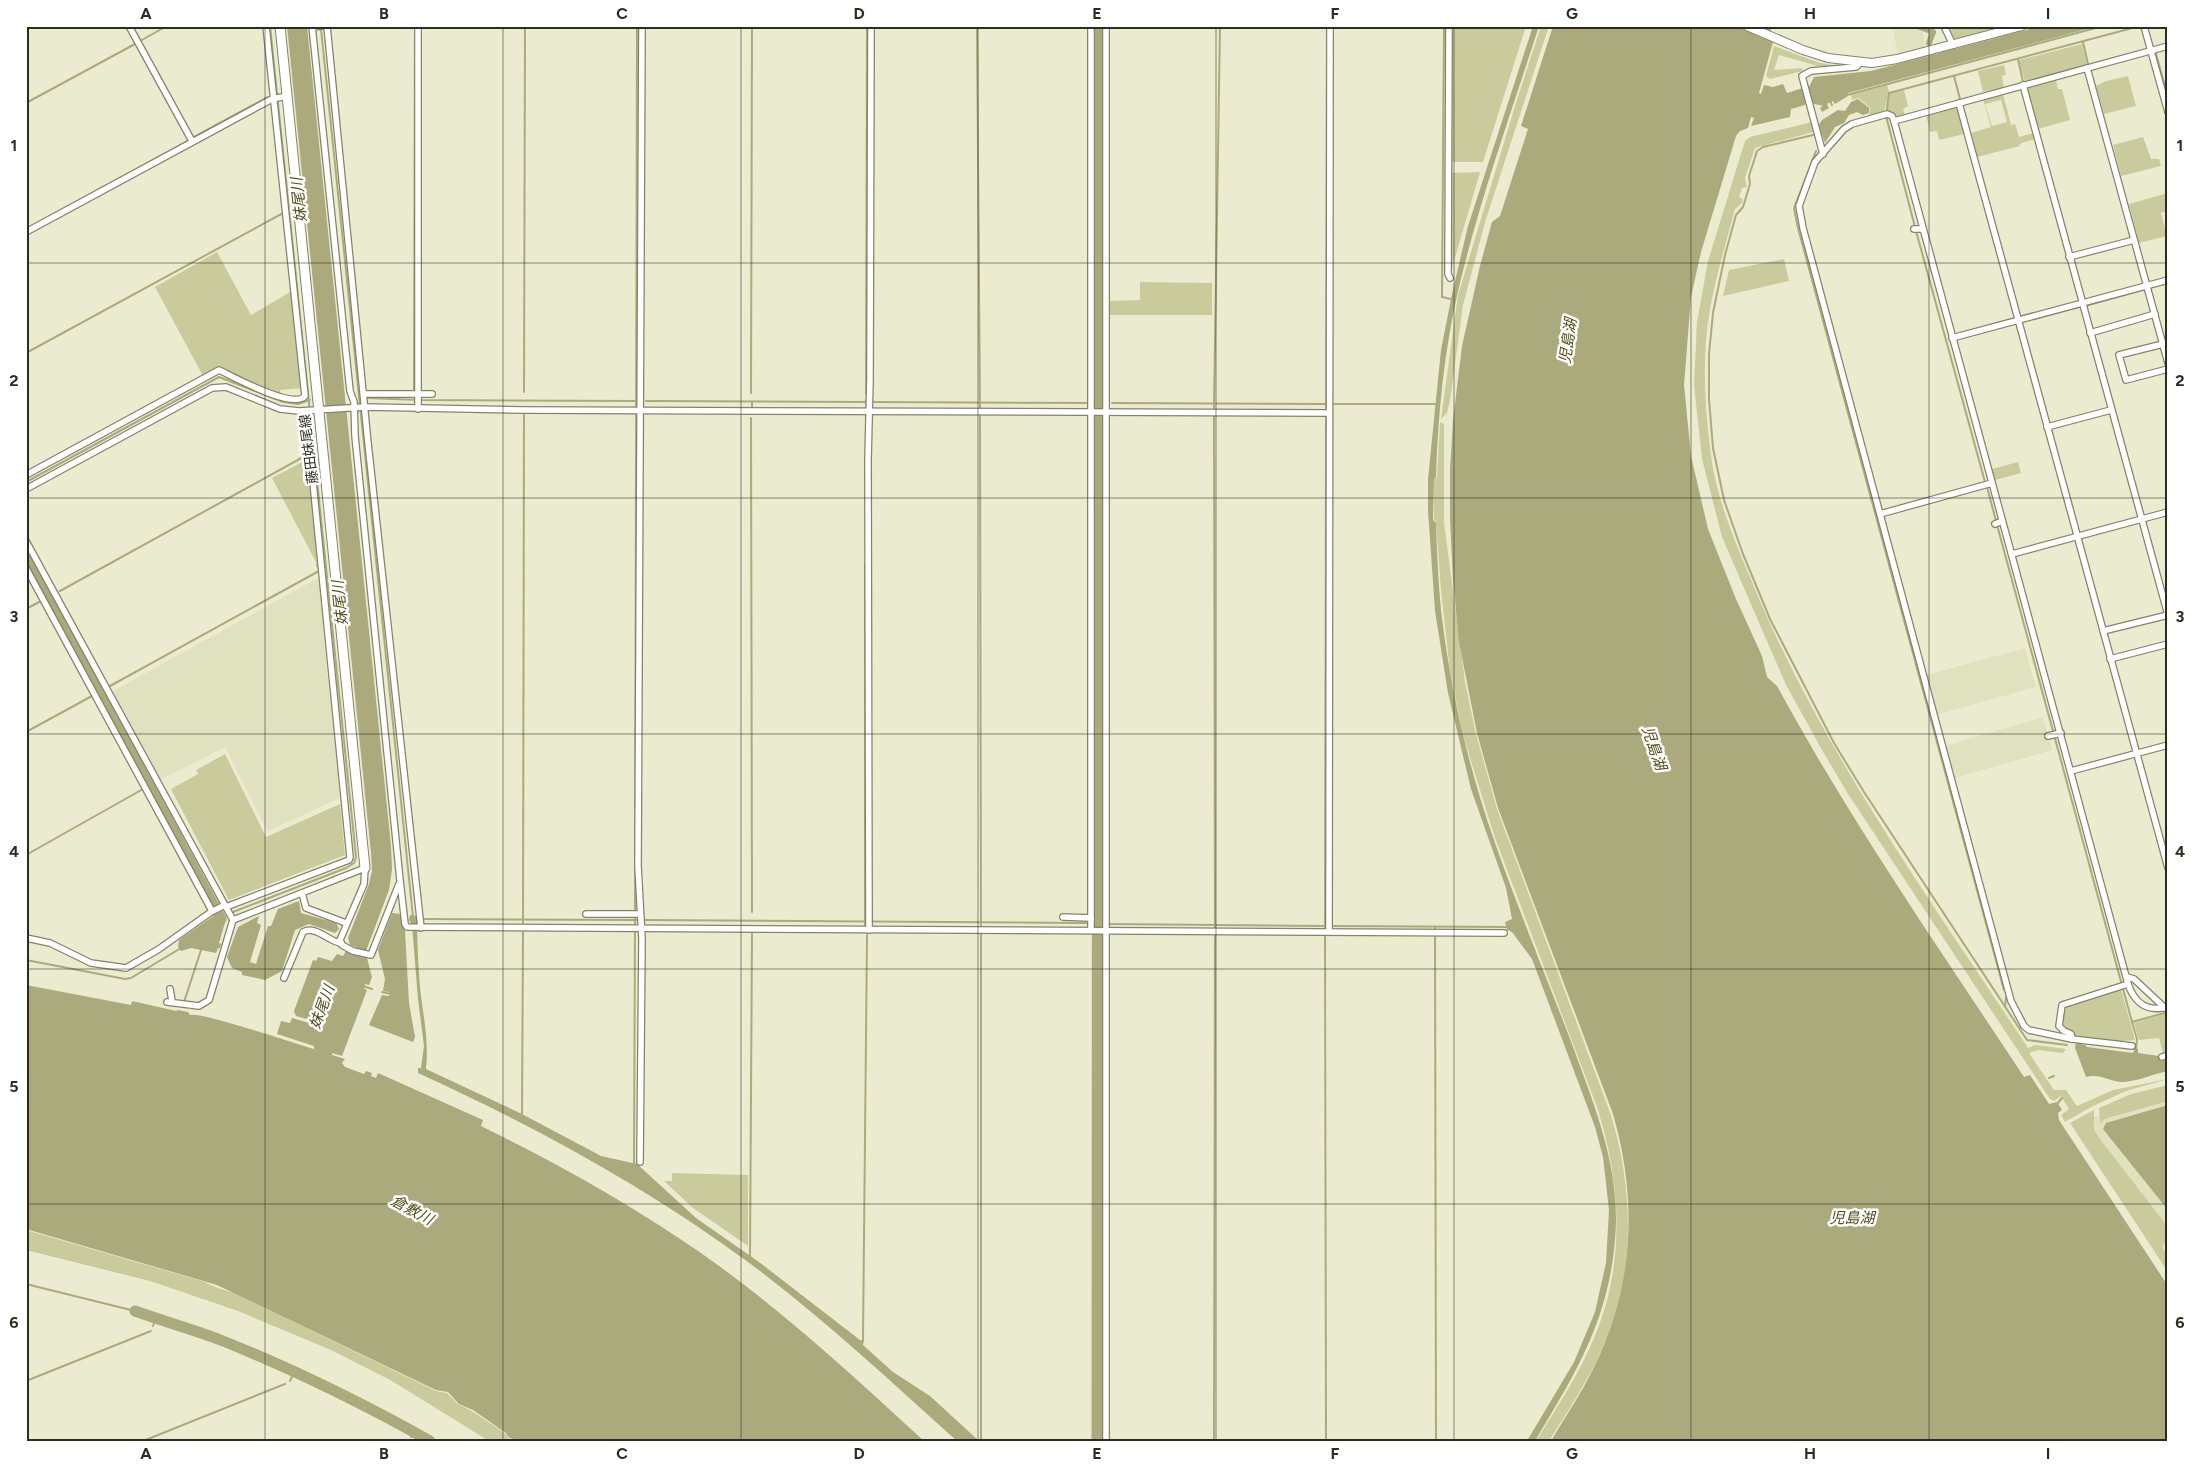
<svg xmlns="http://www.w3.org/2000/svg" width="2194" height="1467" font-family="Figtree,'Noto Sans JP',sans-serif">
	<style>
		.built { fill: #e0e1be }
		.green { fill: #cacb9c; fill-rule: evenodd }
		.water { fill: #aaaa7c }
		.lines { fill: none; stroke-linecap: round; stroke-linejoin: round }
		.stream { stroke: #aaaa7c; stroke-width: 2 }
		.canal { stroke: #aaaa7c; stroke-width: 6 }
		.river { stroke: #aaaa7c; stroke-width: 11 }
		.minor-casing { stroke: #838469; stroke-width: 8 }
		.tertiary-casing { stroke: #838469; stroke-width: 10 }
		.secondary-casing { stroke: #838469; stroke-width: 11 }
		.minor { stroke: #fff; stroke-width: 5.5 }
		.tertiary { stroke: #fff; stroke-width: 8 }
		.secondary { stroke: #fff; stroke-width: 9 }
		.grid { fill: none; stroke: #2c2c21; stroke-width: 1; stroke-opacity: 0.55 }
		.labels { text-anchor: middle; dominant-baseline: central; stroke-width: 5; stroke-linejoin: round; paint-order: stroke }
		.street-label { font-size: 14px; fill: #2c2c21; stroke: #fff }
		.water-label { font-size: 15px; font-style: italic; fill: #4f4e17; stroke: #fff }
		.neatline { fill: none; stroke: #2c2c21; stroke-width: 2 }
		.grid-label { font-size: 16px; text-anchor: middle; font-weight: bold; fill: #2c2c21 }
	</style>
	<rect width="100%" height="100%" fill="#ebeccf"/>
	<g class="built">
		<path d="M1892,26h15l15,4 3,16 -27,8z"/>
		<path d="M320,577l4,63 16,158 -72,33 -43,-84 -66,33 -47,-86 1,-3z"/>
		<path d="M2025,648l11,39 -100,28 -9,-40z"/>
		<path d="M2043,717l9,33 -98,28 -9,-32z"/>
		<path d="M2168,1096v174l-95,-147z"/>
	</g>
	<g class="green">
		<path d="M1452,26h74l-43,136h-33z"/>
		<path d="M1541,26h8l-63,193 -23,86 -13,96 -3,12 -6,6 17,-124 57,-189z"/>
		<path d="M1960,26h47l-52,13 -5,-9z"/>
		<path d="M2082,44l5,21 -62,17 -6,-22z"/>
		<path d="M1774,46l43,16 19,4h-18l-39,-11 -5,15 28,-2 1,3 -33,8 -4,-3z"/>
		<path d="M2004,65l2,10 -4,1 2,12 -21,4 -5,-21z"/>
		<path d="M2128,76l8,30 -32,8 -8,-28 10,-5z"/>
		<path d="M2056,80l2,9h4l8,31 -32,9 -11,-41z"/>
		<path d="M1887,85l2,7 -5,19 -15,5 1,-8 -11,-10 -7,2 -1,-5z"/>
		<path d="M1904,90l4,16 -5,3 2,6 -9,2 -9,-6 3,-18z"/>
		<path d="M2003,94l8,31 4,-1 4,13 14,-4 2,6 -16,5 1,2 -43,11 -6,-24 20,-6 -8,-28zM2001,100l6,22 -15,4 -7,-22z"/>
		<path d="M1957,107l7,27 -25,6 -2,-9 -7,1 -4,-17z"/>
		<path d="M1812,122l3,9 -2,1 -58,16 -10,30 2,9 -5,1 -3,9 4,2 -1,4 -7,6c-8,31 -18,63 -24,95 -9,46 -7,97 -1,143 5,50 26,97 45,142 69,165 175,310 273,459l7,-3 31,4 -3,4 -25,-3 -9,3 25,37h12l11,16 36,-16 55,-11 -42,12 -35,16 -26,15 -4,-7 8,-6 -8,-13 -7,5 -4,-2 -202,-305 -26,-44 -36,-65 -64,-148 -20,-78 -8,-74 3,-63 11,-61 37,-120 5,-4z"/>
		<path d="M2143,137l8,22h8l2,7 -40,10 -8,-31z"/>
		<path d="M1480,172l-28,96h-4l1,-95z"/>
		<path d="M2168,193v18l-7,2 6,23 -28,7 -10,-39z"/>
		<path d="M217,252l34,63 39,-23 4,1 10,95 -24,2v5l-59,-26 -18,7 -48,-89z"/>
		<path d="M1784,259l5,22 -66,15 6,-26z"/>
		<path d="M1140,282l72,1v32h-104v-14l32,-1z"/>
		<path d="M1440,422l4,2v98l21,160 11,52 21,75 114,306c23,76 25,160 -9,234 -14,32 -34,62 -53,92h-13c21,-34 43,-67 58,-103 32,-74 27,-156 3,-231l-102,-269 -32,-103 -13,-64 -9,-81 -5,-68 -2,-2v-39l3,-4z"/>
		<path d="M308,459l1,1 10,109 -3,-2v-5l-44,-84z"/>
		<path d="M2018,462l3,11 -26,7 -3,-11z"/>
		<path d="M225,754l41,83 74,-33 5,51 -116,45 -58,-111 27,-15 -2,-4z"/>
		<path d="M2121,989l14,51 -22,2 -37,-6c-5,-5 -11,-5 -15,-11l5,-19z"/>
		<path d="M2168,1013v40l-5,1 -4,-16 -20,2 -5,-17z"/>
		<path d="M2168,1085v16l-57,16 -8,3 -3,4 -1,-16 32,-14z"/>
		<path d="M2094,1110v20l5,8 69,89v10l-6,10 6,11v14l-98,-149z"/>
		<path d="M672,1173l76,2v71l-55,-38 -29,-27h8z"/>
		<path d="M26,1230l179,52c9,6 23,8 33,13l198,96 11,2 11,11 14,7 33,22 3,5 9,3h-28l-97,-60 -59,-30 -95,-40 -88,-30 -124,-31z"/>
	</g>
	<g class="water">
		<path d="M287,26h20l84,820 1,23 -3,21 -23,61 -16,-6 -2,-7 21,-54 3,-13 -1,-18z"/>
		<path d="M1533,26h6c-28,87 -59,173 -80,261 -15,63 -21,127 -23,190l-2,3 -1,40 3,3c1,28 2,58 5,87 9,78 27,156 53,230 24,69 52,136 78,204 21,58 45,115 44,178 -3,90 -36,144 -81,219h-8l47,-79 21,-50 11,-49 3,-53 -6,-53 -8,-30 -63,-168 -20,-27 -5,-2 -2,-8 7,-3 -6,-31 -35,-99 -23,-96 -13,-82 -7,-100v-32l13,-129 11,-56 16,-68z"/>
		<path d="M1553,26h219l-4,14 5,2 -14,51 2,1 3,-9 9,2 10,-3 4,9 16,-5v5l4,-2 7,-14 57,-6 171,-45h56l-250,67v3l-13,8 -2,-3 -6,3 2,4 -7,4 -2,-4 3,-2 -12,-3 -1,-2 -5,1v3l-14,4 -1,8 -39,9 3,-8 -3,-1 -3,11 -8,3 -4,5 -35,116 -10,45 -7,88 7,71 17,73 28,70 26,57 5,21 10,9c74,136 162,262 247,391l6,-2 19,29 8,-2 5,8 -4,3 1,7 109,166v155h-617c14,-24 30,-47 42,-72 41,-81 45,-169 20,-255l-115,-306 -21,-75 -18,-91 -6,-62 -3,-60v-51l3,-49 9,-74 18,-80 12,-44 8,-6 28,-87 -7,-3z"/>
		<path d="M1858,99l11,9v5l-6,2 -6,-3 -8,3 -5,8 -9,4 -10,16 -6,-18 3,-5 16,-10 7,1 6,-9z"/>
		<path d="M299,901l2,12 35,10 3,6 -4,4 -26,-9 -14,6 -13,41 -17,9 -23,-5v-3l-10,-4 -5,-11 11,-30 21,-11 -2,7 4,2 -11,37 6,2 12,-38h3l7,-17z"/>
		<path d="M222,910l4,9 -7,24 2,1 -1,4h-2l-2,5 -25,-5 -10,3 -3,-4 1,-7z"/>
		<path d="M392,913l9,1 4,17 4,72 6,34 -2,5 -44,-17 13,-30 6,1 2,-1 -1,-3 -6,-1 2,-12 -7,-29z"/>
		<path d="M410,915l7,1c0,24 1,47 3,71 3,29 9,52 6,82l94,44 81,43 36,8 59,54 63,44 101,78h4l-1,5 30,27 37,24 49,45h-22c-68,-61 -135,-124 -209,-179 -103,-76 -214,-136 -330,-189v-5h3l3,-22 -6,-47 -6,-74 -3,-5z"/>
		<path d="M346,951l21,7 5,19 -3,8 -4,-1 -1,5 3,1 -25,66 -10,-3v2l13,4 -3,4 3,4 19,7 2,-3 6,2 -1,3 5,2 2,-5 105,47 -2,6c76,37 151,79 220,127 80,56 151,122 223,188h-406l-10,-4 -2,-4 -33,-23 -14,-6 -11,-12 -12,-2 -219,-105 -191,-56v-244l105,20 1,-4 44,10 2,-1 10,2 2,3c12,-3 104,28 124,34v-3l-37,-12 4,-13 9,2 2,-5 17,5 1,-3 -14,-4 -2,-5 19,-51 3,1 2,-4 14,4 5,-7 6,2z"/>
		<path d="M2076,1043l9,2 2,2 46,6 2,-5 3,1v4l21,3 2,5 7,-1v13l-4,-1c-13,3 -29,10 -43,10 -12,-1 -22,-9 -35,-5l-11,-29z"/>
		<path d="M2168,1105v105l-65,-81 3,-6z"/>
	</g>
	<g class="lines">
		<g class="stream">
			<path d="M977,26l3,383"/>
			<path d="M1444,26l-2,271 9,2"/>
			<path d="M1951,27l5,-1"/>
			<path d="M321,29l92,888"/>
			<path d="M140,41l27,-15"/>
			<path d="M2083,42l5,22"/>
			<path d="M2156,54l12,43"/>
			<path d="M2018,59l5,23"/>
			<path d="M1954,76l6,23"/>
			<path d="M1847,95l256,-69"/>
			<path d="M1830,100l2,5"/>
			<path d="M26,103l109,-59"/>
			<path d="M1813,135l-50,12 -6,4 -8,25 1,8 -7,23 -7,8 -11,40 -12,58 -4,41v45l4,49 11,52 19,54 27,65 64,124 30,49 163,248 40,5"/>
			<path d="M192,138l76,-41"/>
			<path d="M1816,151l-22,57 4,20 206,762"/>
			<path d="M89,195l99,-54"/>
			<path d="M1915,227l-29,-111 3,-23 251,-67"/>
			<path d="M1916,231l69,251"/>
			<path d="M2150,288l18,-5"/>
			<path d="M2085,306l58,-16"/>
			<path d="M2071,309l8,-2"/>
			<path d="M26,353l259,-141"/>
			<path d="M414,391l1,-365"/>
			<path d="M524,392l1,-366"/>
			<path d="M751,393l1,-367"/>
			<path d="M866,394l1,-368"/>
			<path d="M367,398l53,2 217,1"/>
			<path d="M646,401l220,1"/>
			<path d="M870,402l233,1"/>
			<path d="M1112,403l213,1"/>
			<path d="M1332,404h103"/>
			<path d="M752,407v-5"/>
			<path d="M980,415l1,513"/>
			<path d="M751,418l1,494"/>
			<path d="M866,445v-45"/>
			<path d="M26,482l193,-105 64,25 15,2 12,-4"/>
			<path d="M1987,487l9,34"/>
			<path d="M1997,525l135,497 5,17 -1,11"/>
			<path d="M60,591l245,-135 5,-1"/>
			<path d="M45,598l5,-2"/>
			<path d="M26,609l15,-8"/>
			<path d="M110,686l209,-115"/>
			<path d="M97,693l5,-3"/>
			<path d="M26,732l66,-36"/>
			<path d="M26,855l117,-66"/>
			<path d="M635,911l2,-885"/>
			<path d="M233,912l113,-44 8,-5 2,-6 -86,-831"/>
			<path d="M421,919l218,1"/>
			<path d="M643,920l446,3"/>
			<path d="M523,923l1,-511"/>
			<path d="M1093,924h11"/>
			<path d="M1108,924l216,2"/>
			<path d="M865,925v-360"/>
			<path d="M1331,926l178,1"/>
			<path d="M1435,927l1,514"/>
			<path d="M1215,929l-1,-525 6,-378"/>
			<path d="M26,960l99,19 6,-1 50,-30"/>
			<path d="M363,986l9,3"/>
			<path d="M382,992l9,2"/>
			<path d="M184,1002l18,-55"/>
			<path d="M2005,1007l1,-10"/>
			<path d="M2132,1022l36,-10"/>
			<path d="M2049,1078l5,-2"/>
			<path d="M2057,1104l5,-6"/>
			<path d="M522,1117l1,-185"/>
			<path d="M634,1164l1,-248"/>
			<path d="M750,1257l2,-325"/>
			<path d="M26,1284l109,27"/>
			<path d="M153,1326l3,-8"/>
			<path d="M863,1340l4,-405"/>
			<path d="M26,1381l125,-50"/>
			<path d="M290,1381l4,-9"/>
			<path d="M411,1437l3,-5"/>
			<path d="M143,1441l142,-57"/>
			<path d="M981,1441v-508"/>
			<path d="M1214,1441l1,-507"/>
			<path d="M1326,1441l-1,-515 2,-900"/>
		</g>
		<path class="canal" d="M1918,26l15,6 -4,11"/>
		<g class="river">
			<path d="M26,557l195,362"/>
			<path d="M135,1311c28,10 56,18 83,28 73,29 144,64 212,102"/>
			<path d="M1097,1441l1,-1415"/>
		</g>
		<g class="minor-casing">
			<g id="minor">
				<path d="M129,26l63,115"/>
				<path d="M312,26l38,365 4,11 1,34 45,444 5,44 2,3 1097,6"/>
				<path d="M327,26l41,417 53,485"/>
				<path d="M1091,26v892"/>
				<path d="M1106,26v1415"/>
				<path d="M1449,26l-1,248 2,4"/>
				<path d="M1944,26l9,19"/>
				<path d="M2144,26l24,86"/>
				<path d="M312,27l10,-1"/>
				<path d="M2087,68l81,295"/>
				<path d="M2023,85l145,530"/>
				<path d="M1959,103l209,765"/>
				<path d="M1894,121l274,-75"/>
				<path d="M1823,154l-21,-78 9,-5 45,-4 4,-4"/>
				<path d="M1914,229h9"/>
				<path d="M26,232l246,-133 15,-3"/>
				<path d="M2069,257l65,-17"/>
				<path d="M2090,333l65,-19"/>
				<path d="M1952,338l216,-58"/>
				<path d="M2163,344l-44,11 7,25 42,-11"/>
				<path d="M364,394h68"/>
				<path d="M418,409v-383"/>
				<path d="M2047,427l64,-17"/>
				<path d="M26,475l193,-105c15,7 74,40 86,26l-39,-370"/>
				<path d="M26,489l186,-101 14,-1 54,22 19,2 66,-4 158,3 806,3"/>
				<path d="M1880,514l112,-31"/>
				<path d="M1995,524l7,-3"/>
				<path d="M26,541l207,379 132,-52 -1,16 -24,56 2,5 11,6 18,4 28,-71"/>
				<path d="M2012,554l156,-42"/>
				<path d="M26,568l186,343"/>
				<path d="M2103,631l65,-16"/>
				<path d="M2110,659l58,-15"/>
				<path d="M2048,736l13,-3"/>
				<path d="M2071,771l97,-26"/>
				<path d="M302,893l4,15 40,15"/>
				<path d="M226,907l123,-47 1,-3 -44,-446"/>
				<path d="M586,914h54"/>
				<path d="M1063,917l28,1v12"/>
				<path d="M869,930l-1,-470 2,-81 1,-353"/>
				<path d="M1329,931l1,-905"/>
				<path d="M26,938l24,5 41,20 35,5 33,-19 52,-37 14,-7"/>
				<path d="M2127,977l7,2 31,29"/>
				<path d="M284,978l19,-46c13,-7 26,10 38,11"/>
				<path d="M170,989l2,12"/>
				<path d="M167,1002l32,4 10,-6 24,-80"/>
				<path d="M2072,1039l-1,-5 -7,-3 -5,-5 3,-21 66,-21"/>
				<path d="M2132,1046l-60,-7 -43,-9 -5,-4 -13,-25 -208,-773 -4,-22 16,-44 29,-33 8,-5 35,-10 5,2 2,5 234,863c7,20 19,28 40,23"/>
				<path d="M2162,1057l6,-2"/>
				<path d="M640,1162l2,-223 -4,-73 4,-840"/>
			</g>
		</g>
		<g class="tertiary-casing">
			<path id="tertiary" d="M1747,26l56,24 25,8 44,5 25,-4 125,-33"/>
		</g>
		<g class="secondary-casing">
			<path id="secondary" d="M280,26l85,842"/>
		</g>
		<use href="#minor" class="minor"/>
		<use href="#tertiary" class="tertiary"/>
		<use href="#secondary" class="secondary"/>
	</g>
	<path class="grid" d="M265,26v1415M503,26v1415M741,26v1415M978,26v1415M1216,26v1415M1454,26v1415M1691,26v1415M1929,26v1415M26,263h2142M26,498h2142M26,734h2142M26,969h2142M26,1204h2142"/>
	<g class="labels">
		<g class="street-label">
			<text transform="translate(309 449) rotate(-97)">藤田妹尾線</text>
		</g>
		<g class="water-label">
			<text transform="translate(299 200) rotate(-96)">妹尾川</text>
			<text transform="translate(1568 341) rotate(-82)">児島湖</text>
			<text transform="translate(340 603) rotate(-96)">妹尾川</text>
			<text transform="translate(1654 748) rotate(71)">児島湖</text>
			<text transform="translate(322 1007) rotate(-70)">妹尾川</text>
			<text transform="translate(412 1210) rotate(28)">倉敷川</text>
			<text x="1852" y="1218">児島湖</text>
		</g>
	</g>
	<rect width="2194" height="1467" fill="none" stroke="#ffffff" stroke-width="55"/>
	<rect x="28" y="28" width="2138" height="1412" class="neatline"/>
	<g class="grid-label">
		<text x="146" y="19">A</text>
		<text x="384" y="19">B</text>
		<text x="622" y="19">C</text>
		<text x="859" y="19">D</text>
		<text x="1097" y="19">E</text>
		<text x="1335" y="19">F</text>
		<text x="1572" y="19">G</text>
		<text x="1810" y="19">H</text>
		<text x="2048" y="19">I</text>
		<text x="14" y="151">1</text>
		<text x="2180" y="151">1</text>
		<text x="14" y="386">2</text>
		<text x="2180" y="386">2</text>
		<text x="14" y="622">3</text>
		<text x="2180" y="622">3</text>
		<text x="14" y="857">4</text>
		<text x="2180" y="857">4</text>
		<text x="14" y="1092">5</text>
		<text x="2180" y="1092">5</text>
		<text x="14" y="1328">6</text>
		<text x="2180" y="1328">6</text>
		<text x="146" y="1459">A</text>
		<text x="384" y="1459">B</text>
		<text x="622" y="1459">C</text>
		<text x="859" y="1459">D</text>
		<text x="1097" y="1459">E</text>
		<text x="1335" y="1459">F</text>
		<text x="1572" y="1459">G</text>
		<text x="1810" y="1459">H</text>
		<text x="2048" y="1459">I</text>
	</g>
</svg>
